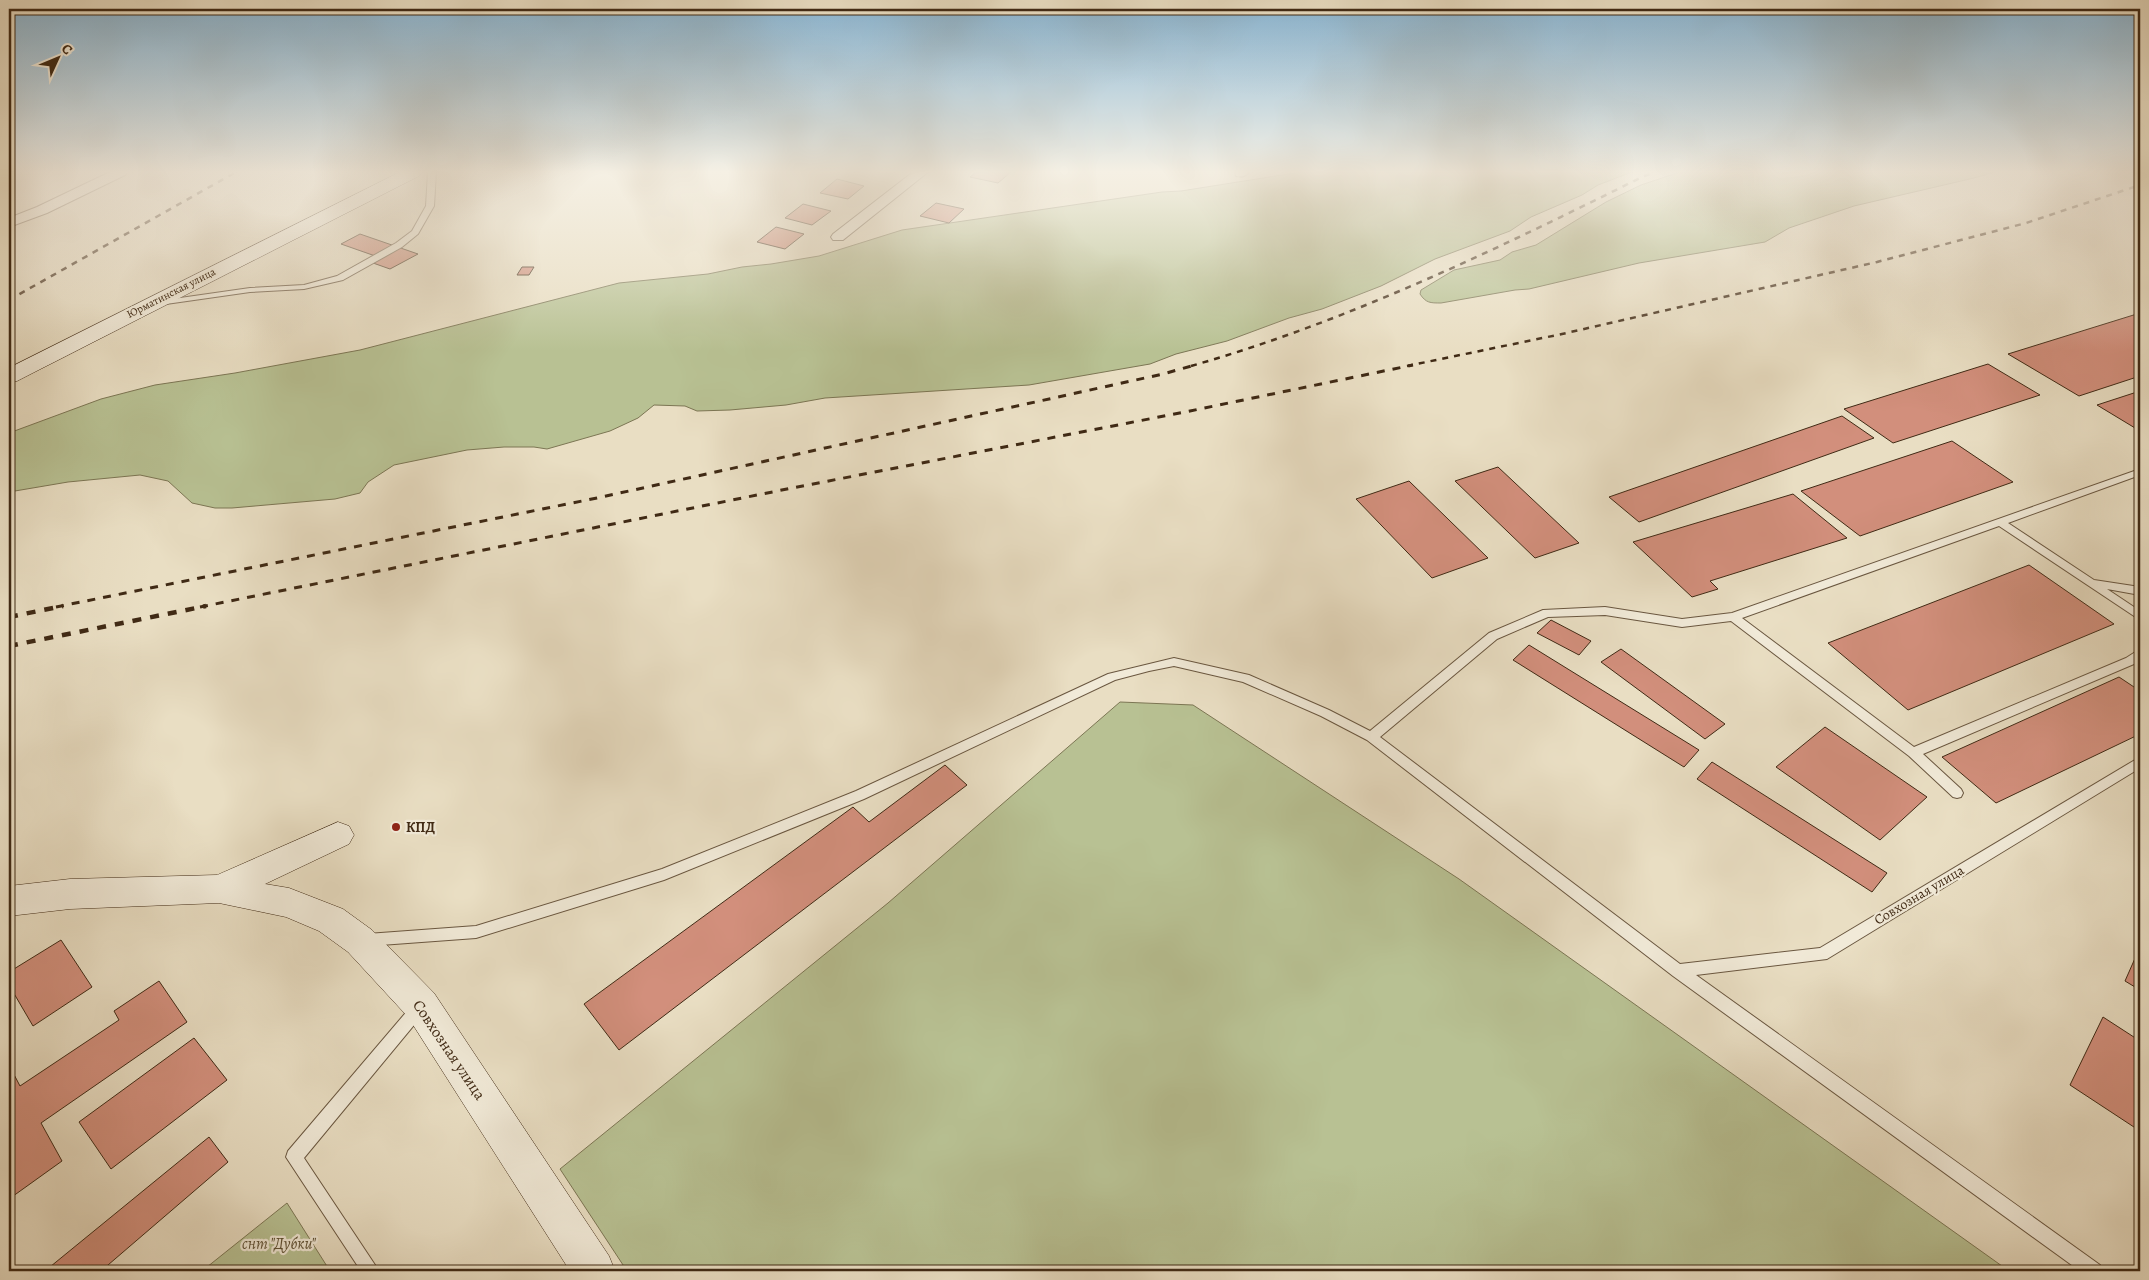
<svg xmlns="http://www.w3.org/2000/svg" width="2149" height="1280" font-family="Alegreya,serif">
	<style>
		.green { fill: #b8c193; stroke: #7c7654 }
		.building { fill: #d28f7c; stroke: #402a15 }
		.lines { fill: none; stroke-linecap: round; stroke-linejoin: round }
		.lane-casing { stroke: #6a5740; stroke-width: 2 }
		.street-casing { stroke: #6a5740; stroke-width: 2 }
		.secondary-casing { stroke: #402a15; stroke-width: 1 }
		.lane { fill: #f1ead8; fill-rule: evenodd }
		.street { fill: #f1ead8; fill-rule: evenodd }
		.secondary { fill: #f1ead8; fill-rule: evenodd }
		.rail-far2 { stroke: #402a15; stroke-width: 2.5; stroke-dasharray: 6 6; stroke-linecap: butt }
		.rail-far1 { stroke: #402a15; stroke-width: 3; stroke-dasharray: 8 8; stroke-linecap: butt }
		.rail { stroke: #402a15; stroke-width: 4.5; stroke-dasharray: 9 9; stroke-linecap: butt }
		.poi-dot { fill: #8f2418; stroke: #f1ead8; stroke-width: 2 }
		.labels { text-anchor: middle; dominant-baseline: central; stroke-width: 4.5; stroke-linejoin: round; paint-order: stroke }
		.far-street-label { font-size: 11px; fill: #402a15; stroke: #f1ead8 }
		.poi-label { font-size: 14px; font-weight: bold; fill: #402a15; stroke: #f1ead8; text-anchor: start }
		.street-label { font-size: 14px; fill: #402a15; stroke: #f1ead8 }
		.near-street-label { font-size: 16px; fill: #402a15; stroke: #f1ead8 }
		.near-park-label { font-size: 16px; font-style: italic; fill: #5e5034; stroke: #f1ead8 }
	</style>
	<rect width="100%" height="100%" fill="#e9dec3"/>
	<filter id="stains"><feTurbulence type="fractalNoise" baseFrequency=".004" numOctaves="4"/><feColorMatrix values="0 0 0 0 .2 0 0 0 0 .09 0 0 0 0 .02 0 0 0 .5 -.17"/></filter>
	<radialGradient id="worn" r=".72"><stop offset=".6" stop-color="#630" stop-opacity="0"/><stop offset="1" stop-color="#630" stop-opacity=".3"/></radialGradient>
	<g class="green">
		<path d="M1301,172h331l-34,13 -16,10 -51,22 -21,14 -75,28 -54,27 -59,23 -33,9 -62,23 -51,13 -26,10 -121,21 -204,13 -39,7 -56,5 -33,1 -12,-5 -31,-1 -16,13 -28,13 -63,18 -13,-2h-30l-37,3 -73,15 -26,17 -8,11 -25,6 -103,9h-17l-23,-5 -24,-22 -28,-6 -72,7 -59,10v-59l92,-34 54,-14 80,-12 125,-23 259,-67 89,-9 34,-7 29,-3 48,-8 83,-26 260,-38 19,-1z"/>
		<path d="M1680,172h314l-20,6 -120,28 -65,22 -24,14 -126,21 -110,26 -14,1 -74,13c-11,0 -15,0 -21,-9l1,-4 33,-20 46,-10 12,-8 24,-7 70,-43 35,-17z"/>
		<path d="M1120,702l73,3 266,174 550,392h-1382l-67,-102 328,-266z"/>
		<path d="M287,1203l43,68h-128z"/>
	</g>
	<g class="building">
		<path d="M976,172h35l-13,11 -28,-6z"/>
		<path d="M837,179l27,7 -16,13 -28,-6z"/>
		<path d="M936,203l28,6 -15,14 -29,-7z"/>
		<path d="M803,204l28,7 -19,14 -27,-7z"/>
		<path d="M776,227l28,7 -19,15 -28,-7z"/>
		<path d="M360,234l58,20 -28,15 -17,-6 8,-5 -40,-14z"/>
		<path d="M522,267h12l-5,8h-12z"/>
		<path d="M2140,313v63l-61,20 -71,-42z"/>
		<path d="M1988,364l52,31 -147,48 -49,-34z"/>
		<path d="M2140,391v40l-43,-26z"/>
		<path d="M1842,416l32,22 -235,84 -30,-25z"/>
		<path d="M1952,441l61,41 -153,54 -59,-45z"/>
		<path d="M1498,467l81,76 -44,15 -80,-77z"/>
		<path d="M1409,481l79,77 -56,20 -76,-79z"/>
		<path d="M1793,494l54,44 -137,43 8,8 -26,8 -59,-55z"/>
		<path d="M2029,565l85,59 -206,86 -80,-67z"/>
		<path d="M1551,620l40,21 -12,14 -42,-22z"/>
		<path d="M1529,645l170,105 -15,17 -171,-107z"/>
		<path d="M1621,649l104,75 -20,15 -104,-77z"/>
		<path d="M2119,677l21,14v43l-144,69 -54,-46z"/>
		<path d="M1825,727l102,70 -47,43 -104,-73z"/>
		<path d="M1712,762l175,111 -15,19 -175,-113z"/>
		<path d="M945,765l22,20 -348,265 -35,-46 269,-197 16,15z"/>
		<path d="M61,940l31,47 -59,39 -24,-41v-13z"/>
		<path d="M2140,947v43l-15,-9z"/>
		<path d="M159,981l28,41 -146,101 21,38 -53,38v-134l11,21 99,-66 -5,-9z"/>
		<path d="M2103,1017l37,24v90l-70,-46z"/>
		<path d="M194,1038l33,42 -116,89 -32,-47z"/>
		<path d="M209,1137l19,25 -127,109h-56z"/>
	</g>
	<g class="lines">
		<g class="lane-casing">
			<g id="lane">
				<path d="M428,172h8l-2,34 -16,28 -16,13 -59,33 -39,9 -54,3 -91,13 -4,-2 4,-2 91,-13 54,-3 33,-9 59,-33 16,-12 14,-25z"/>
				<path d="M2140,469v6l-132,48 86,57 46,7v8l-33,-6 33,22v9l-141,-94 -257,92 172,129 212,-89 14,-9v10l-6,5 -211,90 38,35 2,4 -2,4 -4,1 -4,-1 -44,-41 -178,-135 -49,6 -77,-12 -57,2 -51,22 -117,98 300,227 140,-16 320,-191v11l-313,191 -131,16 404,290 2,6h-22l-407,-295 -306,-236 -46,-24 -78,-34 -69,-16 -25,5 -34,9 -251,119 -200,81 -188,58 -109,8 -5,-2 -2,-4 2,-4 5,-2 109,-8 186,-57 194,-78 252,-117 66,-16 75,17 80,35 41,21 119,-98 54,-23 62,-3 77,12 50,-6z"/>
				<path d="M419,1001l5,2 2,5 -2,5 -120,145 75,113h-18l-75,-114 2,-6 126,-148z"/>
			</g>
		</g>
		<g class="street-casing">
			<g id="street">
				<path d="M110,172h17l-2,3 -78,38 -38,14v-9l28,-11z"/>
				<path d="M913,172h15l-85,68h-10l-2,-3 2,-3z"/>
				<path d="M1235,172h14c-4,5 -7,5 -13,4z"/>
			</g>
		</g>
		<g class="secondary-casing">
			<g id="secondary">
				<path d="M400,172h22l-3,4 -402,205 -8,1v-14z"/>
				<path d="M338,822l11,4 5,9 -5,9 -84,40 24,4 54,21 29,21 62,63 175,263 6,15h-45l-162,-254 -60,-65 -29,-21 -33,-14 -67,-14 -149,6 -61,7v-30l61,-7 147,-4z"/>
			</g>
		</g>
		<use href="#lane" class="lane"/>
		<use href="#street" class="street"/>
		<use href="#secondary" class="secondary"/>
		<g class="rail-far2">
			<path d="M9,300l227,-128"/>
			<path d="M1191,366c158,-45 306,-117 453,-190l12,-4"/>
			<path d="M1407,366l155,-32 315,-72 149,-39 114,-38"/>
		</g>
		<g class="rail-far1">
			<path d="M56,607l541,-109 566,-124 32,-9"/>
			<path d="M200,607l587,-118 398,-77 228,-47"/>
		</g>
		<g class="rail">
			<path d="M9,617l54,-11"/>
			<path d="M9,646l197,-40"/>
		</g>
	</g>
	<linearGradient id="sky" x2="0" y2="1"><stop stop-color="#89b7d6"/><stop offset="0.49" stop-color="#f5f0e4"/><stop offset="1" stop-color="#f5f0e4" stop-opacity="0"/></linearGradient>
	<rect width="2149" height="351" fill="url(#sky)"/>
	<circle class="poi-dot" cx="396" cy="827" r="5"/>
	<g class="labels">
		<g class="far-street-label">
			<text transform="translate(171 293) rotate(-27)">Юрматинская улица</text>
		</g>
		<g class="poi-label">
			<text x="406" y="827">КПД</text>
		</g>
		<g class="street-label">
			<text transform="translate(1919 895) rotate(-31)">Совхозная улица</text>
		</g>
		<g class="near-street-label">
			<text transform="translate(449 1050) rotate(56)">Совхозная улица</text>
		</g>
		<g class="near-park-label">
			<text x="279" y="1244">снт "Дубки"</text>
		</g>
	</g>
	<rect width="2149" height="1280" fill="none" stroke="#e9dec3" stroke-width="30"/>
	<rect x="10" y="10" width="2129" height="1260" fill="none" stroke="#402a15" stroke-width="2.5"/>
	<rect x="15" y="15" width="2119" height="1250" fill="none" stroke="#402a15"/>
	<g transform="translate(58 58) rotate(46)" stroke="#f1ead8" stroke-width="4" paint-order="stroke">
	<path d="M0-4L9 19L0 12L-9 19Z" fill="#402a15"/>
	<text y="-8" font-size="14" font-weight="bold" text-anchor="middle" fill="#402a15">С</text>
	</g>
	<rect width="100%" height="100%" filter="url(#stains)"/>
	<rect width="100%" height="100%" fill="url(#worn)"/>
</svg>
